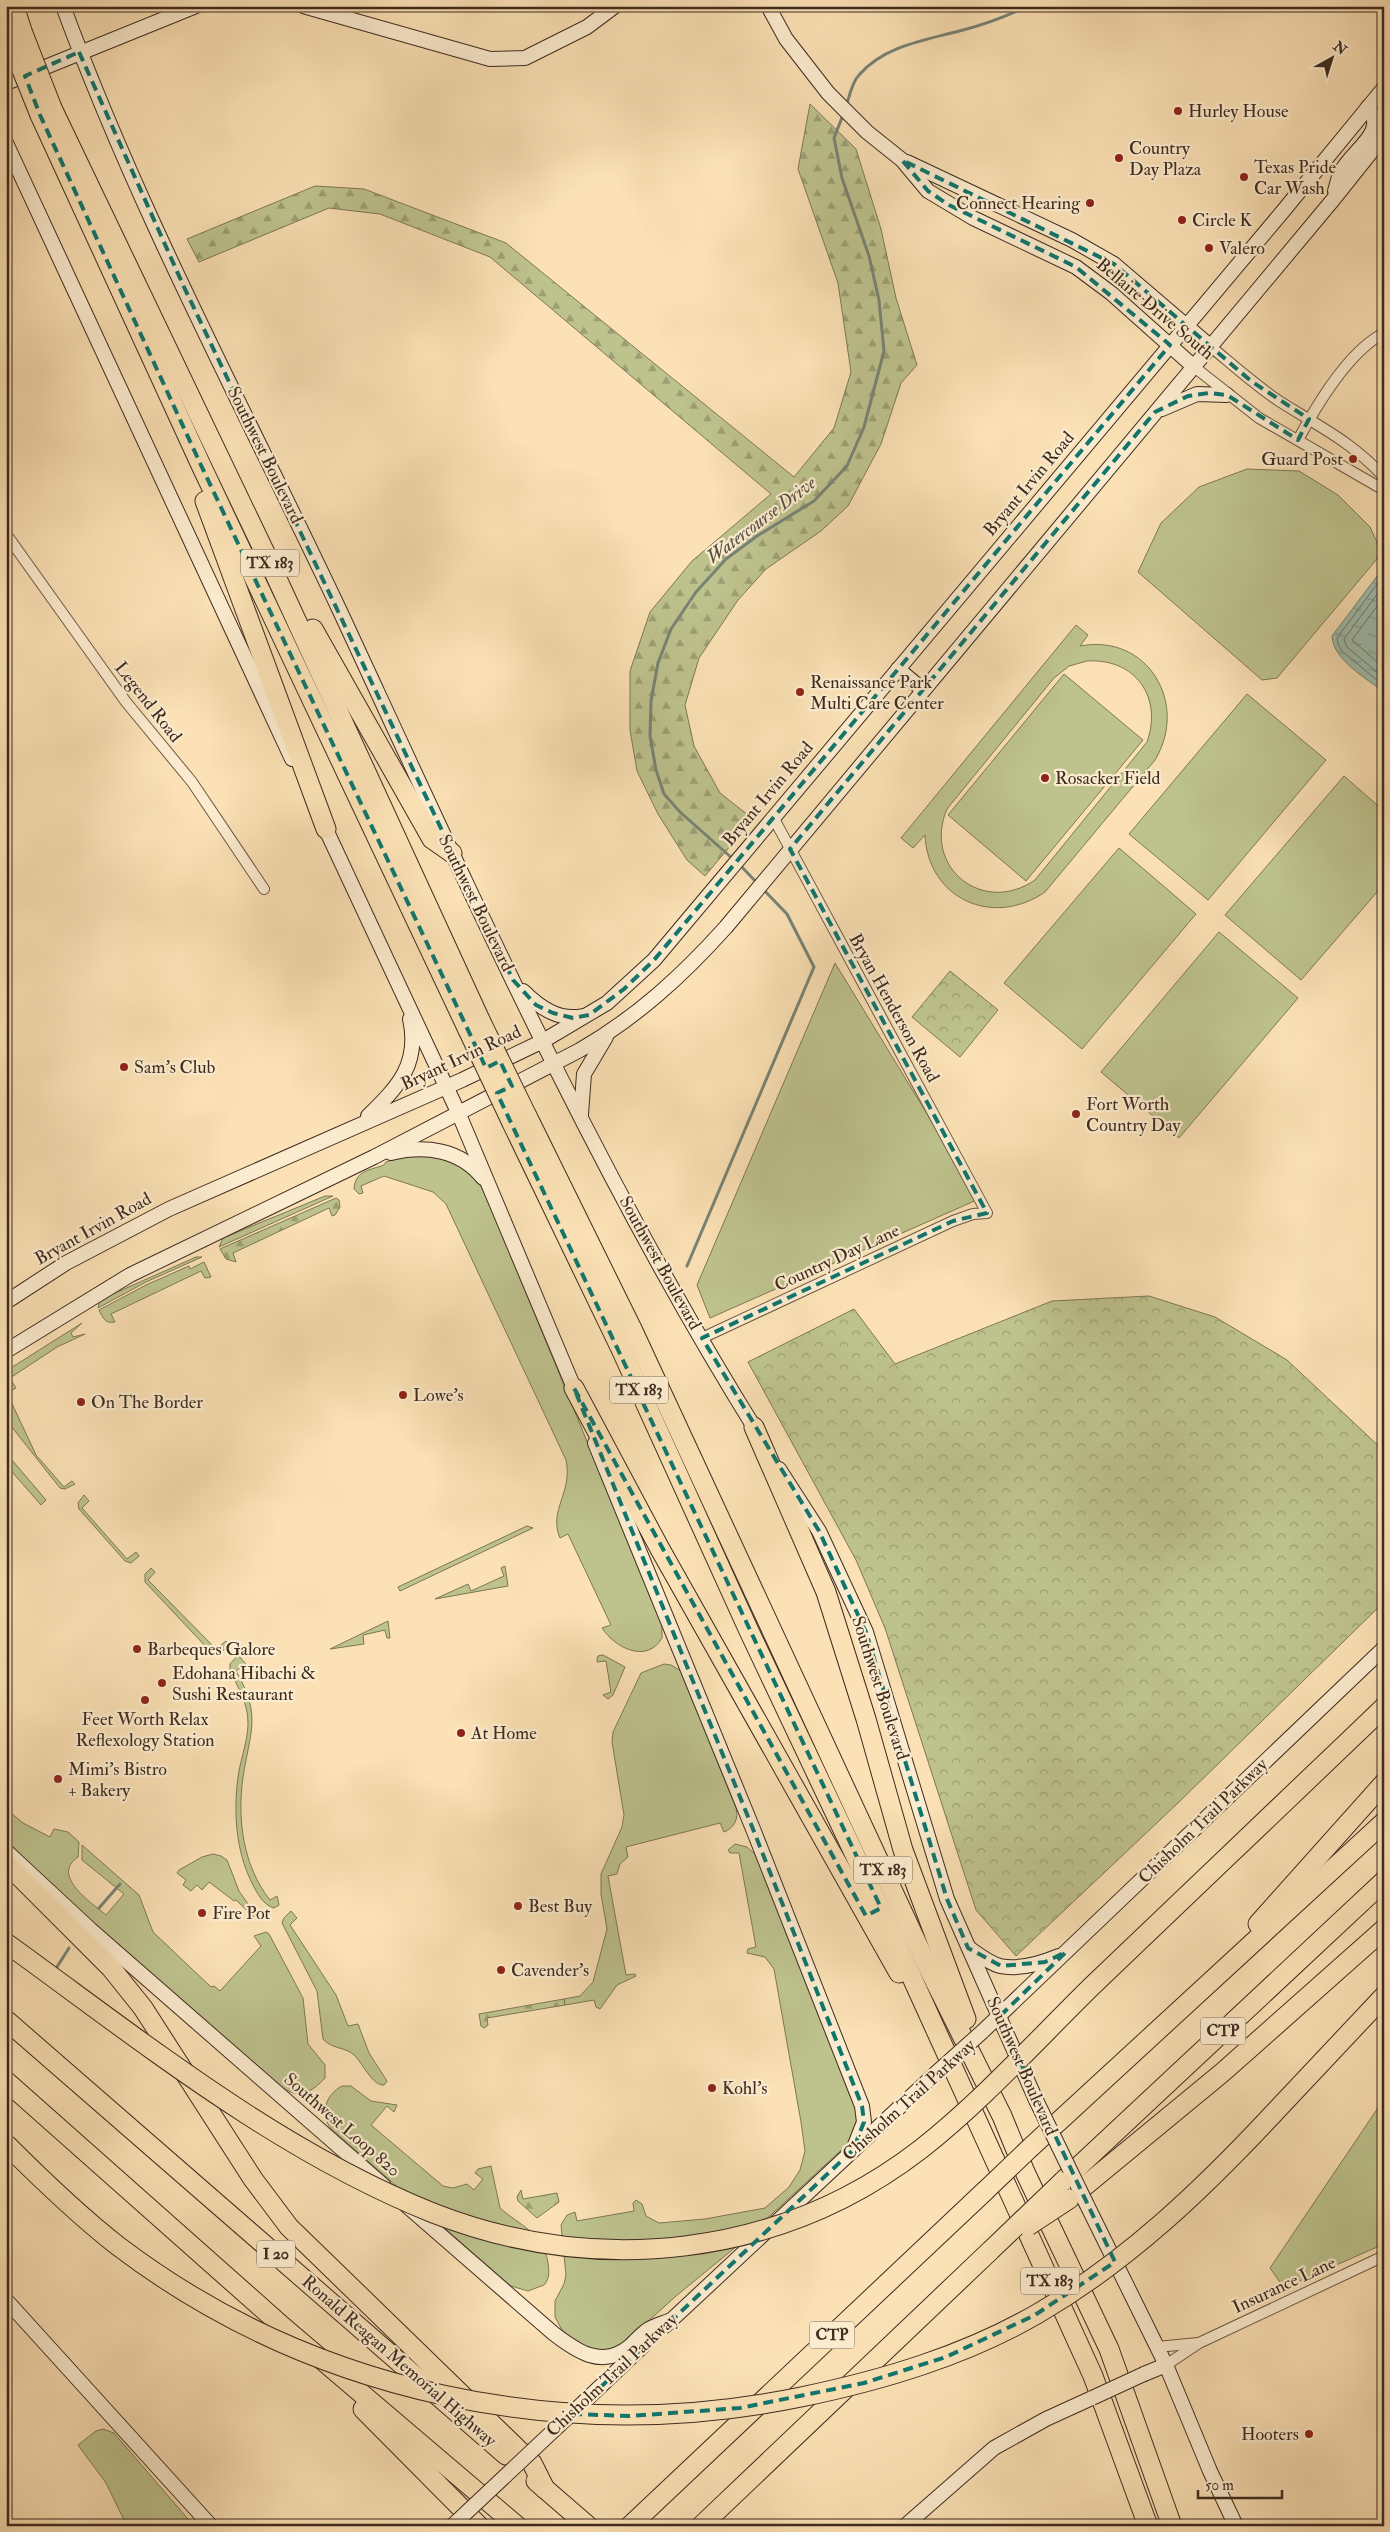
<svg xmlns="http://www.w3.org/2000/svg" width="1390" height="2532" font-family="'IM FELL Double Pica',serif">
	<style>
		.grass { fill: #bec38e; stroke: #7e7756; fill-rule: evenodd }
		.forest { fill: url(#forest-firs); stroke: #7e7756 }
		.park { fill: url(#park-crowns); stroke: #7e7756 }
		.water { fill: url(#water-ripples); stroke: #788375 }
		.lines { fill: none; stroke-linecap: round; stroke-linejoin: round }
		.shore { stroke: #6e7467; stroke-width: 1 }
		.stream { stroke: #788375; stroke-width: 3 }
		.street-casing { stroke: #6d5844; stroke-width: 12 }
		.secondary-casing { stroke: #3e2b1f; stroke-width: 16 }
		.highway-casing { stroke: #3e2b1f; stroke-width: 21 }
		.street { stroke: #fceccf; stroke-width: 10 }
		.secondary { stroke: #fceccf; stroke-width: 14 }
		.highway { stroke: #fbe1b5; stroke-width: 19 }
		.secondary-bridge-casing { stroke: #3e2b1f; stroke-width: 16; stroke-linecap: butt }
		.highway-bridge-casing { stroke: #3e2b1f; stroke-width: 21; stroke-linecap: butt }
		.secondary-bridge { stroke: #fceccf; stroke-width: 14 }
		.highway-bridge { stroke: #fbe1b5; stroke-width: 19 }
		.marked { fill: none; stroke: #0f766e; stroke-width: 4; stroke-dasharray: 10 6; stroke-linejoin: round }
		.poi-dot { fill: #8f2418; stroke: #fceccf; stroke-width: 2 }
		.labels { text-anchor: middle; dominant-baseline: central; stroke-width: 4.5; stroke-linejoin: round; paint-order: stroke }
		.shield { fill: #fceccf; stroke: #776554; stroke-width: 1 }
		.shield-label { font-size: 16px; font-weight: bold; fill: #3e2b1f }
		.poi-label { font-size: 18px; fill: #3e2b1f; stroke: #fceccf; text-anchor: start }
		.street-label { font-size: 18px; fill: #3e2b1f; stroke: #fceccf }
		.water-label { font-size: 19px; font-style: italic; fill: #565043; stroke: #fceccf }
	</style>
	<defs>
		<pattern id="forest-firs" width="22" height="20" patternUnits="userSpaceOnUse" patternTransform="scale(1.25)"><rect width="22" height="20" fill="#bec38e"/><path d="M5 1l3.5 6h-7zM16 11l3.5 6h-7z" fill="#9c9f73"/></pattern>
		<pattern id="park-crowns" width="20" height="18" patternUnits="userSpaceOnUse" patternTransform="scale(1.25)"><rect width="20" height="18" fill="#bec38e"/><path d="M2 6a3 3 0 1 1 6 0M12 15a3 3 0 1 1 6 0" fill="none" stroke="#9c9f73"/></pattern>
		<pattern id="water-ripples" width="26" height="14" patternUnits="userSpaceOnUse" patternTransform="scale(1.25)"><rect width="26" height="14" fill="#9fbdaf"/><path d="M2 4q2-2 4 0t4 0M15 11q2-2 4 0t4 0" fill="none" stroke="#839a8e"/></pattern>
	</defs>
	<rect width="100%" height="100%" fill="#fbe1b5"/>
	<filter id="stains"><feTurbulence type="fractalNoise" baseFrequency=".004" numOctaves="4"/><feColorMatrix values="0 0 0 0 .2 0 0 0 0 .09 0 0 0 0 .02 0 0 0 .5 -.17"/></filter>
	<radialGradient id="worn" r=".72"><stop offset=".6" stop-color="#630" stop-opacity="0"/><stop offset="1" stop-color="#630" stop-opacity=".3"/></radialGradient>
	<g class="grass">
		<path d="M1247,469l52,2 39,24 32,32 12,26 -105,125 -15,2 -124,-108 23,-49 38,-36z"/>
		<path d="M1076,625l12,10 -8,11c68,-13 109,58 75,114l-110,132c-52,36 -117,7 -120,-57l-12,13 -12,-10zM1087,661c48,-3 76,36 60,81l-112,138c-52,36 -113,-13 -88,-71l107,-131 15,-12z"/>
		<path d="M1064,674l79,66 -117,141 -78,-66z"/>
		<path d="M1247,694l79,66 -118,140 -79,-66z"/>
		<path d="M1344,776l40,35v73l-83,96 -76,-65z"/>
		<path d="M1119,848l77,66 -114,135 -78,-66z"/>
		<path d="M1219,932l79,66 -119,140 -78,-66z"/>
		<path d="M835,963l144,236 -269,119 -13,-33z"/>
		<path d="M413,1154c30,3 58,10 72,39l177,431v14c-15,26 -47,10 -60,-10l9,-3 -43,-91 -8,4c-12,-28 13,-45 6,-78l-120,-256 -13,-12 -49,-16 -23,10 2,7 -4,1 -5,-5c1,-19 17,-19 30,-24l2,-3z"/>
		<path d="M325,1196h8l-114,51 4,-9z"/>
		<path d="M196,1257h6l-56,25 -48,26 1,-5 5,-5z"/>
		<path d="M204,1262l7,15 -6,1 -4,-7 -90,43 4,8c-10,2 -12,-4 -16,-12l47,-25 43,-19 1,3z"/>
		<path d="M82,1323l-11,10 2,4 12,-3 -28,13 -47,31 6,10 -9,5 29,62 28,32 8,-6 3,3 -10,5 -5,-1 -49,-62 -5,-15v-40z"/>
		<path d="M6,1453l40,47 -5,5 -35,-40z"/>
		<path d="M84,1495l5,6 -7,7 45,51 9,-7 3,4 -8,7 -6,-2 -46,-52 -1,-6z"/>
		<path d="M527,1526l6,2 -133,63 -2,-4z"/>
		<path d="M505,1566l3,20 -73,13 33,-15 3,7 33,-15 -3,-8z"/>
		<path d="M151,1568l4,4 -7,8 68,69 10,-8 4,5 -11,7 -11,-4 -63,-67v-8z"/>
		<path d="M388,1621l2,17h-3l-2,-8 -22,5 1,9 -34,5z"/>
		<path d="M238,1655l8,9 -10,7c26,45 14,60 7,106 -6,42 0,89 27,123l7,-4 2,9 -5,3c-11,-3 -17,-15 -22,-25 -17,-33 -19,-76 -13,-112 3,-16 9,-32 9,-48 0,-22 -11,-35 -18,-54v-5z"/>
		<path d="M603,1655l22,12 -12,28 -5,4 -5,-4 8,-3 -5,-31 -9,1v-3l1,-3z"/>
		<path d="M664,1664l7,1 10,6 55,137c3,11 -2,20 -12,24l-4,-9 -94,24 2,10 -8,7 -3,10 -9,2 18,99 9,-1 1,2 -19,9 -17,24 -4,-2 -2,-7 -29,5 -1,-6 16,-3 13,-14 14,-53 -6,-35v-20l21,-47 2,-12 -12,-73 1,-10 28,-59z"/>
		<path d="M6,1809l17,14 27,14 4,-8 14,3 11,10 -1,15c-28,19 14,46 28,58l18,-21 -42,-34v-15l57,50 14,37 58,55 3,-1 6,5 41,-45 -7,-10 12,-4 3,2 34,64 5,46 17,21v13c-13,14 -25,21 -42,10l-186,-161 -79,-75 -12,-13z"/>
		<path d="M735,1844l12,3 9,8 101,250 2,15 -9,22 -113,104 -61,50 -53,48 -22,8 -23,-8 -16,-14 -7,-13v-16l9,-17 2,-9 -5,-50 6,-10 8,-3 2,9 57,-10 -1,-8 3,-3 6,4 4,12 13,7 46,-4 60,-11 24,-21 11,-17 5,-19 -4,-29 -27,-153 -9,-12 -18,-4 1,-4 8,-2 -17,-94h-9l-2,-3z"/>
		<path d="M213,1854l8,2 6,4 12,31 16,23 -1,3 -18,-17 -2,1 -25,-19 -7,8 -5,-5 -6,6 -8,-6 3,-5 -9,-7 2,-3 23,-13z"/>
		<path d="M291,1911l6,7 -7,7 46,70 12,31 10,-2 11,29 18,28 -3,4c-12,1 -21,-22 -30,-30 -8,-8 -23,-6 -31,-16l-6,-48 -35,-68 2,-5z"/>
		<path d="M342,2086h9l20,15 26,4 -3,7 -7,-6 -16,19 72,61 10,2 14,-4 7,6 9,-11 -8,-6 3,-4 13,-3 9,42c20,18 44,25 48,55 1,9 2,15 -4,22l-16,6 -17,-5 -180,-157c-11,-15 -6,-34 11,-43z"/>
		<path d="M1384,2099v145l-100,44 -14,-20z"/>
		<path d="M103,2429l11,4 80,93h-67l-21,-43 -28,-38 18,-14z"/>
	</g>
	<g class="forest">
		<path d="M810,104l46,45 25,80 15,69 21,67 -16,18 -20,61 -33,62 -27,25 -55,38 -28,31 -39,58 -14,47 9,41 26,47 33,26 -48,57 -18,-16 -29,-46 -21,-43 -7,-41v-59l20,-59 42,-51 79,-67 -281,-237 -110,-43 -51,-6 -130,54 -12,-23 128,-53 49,3 142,54 288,234 40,-49 17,-56 -13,-89 -40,-114z"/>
		<path d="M336,1198l3,2 1,7 -5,8 -3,1 -3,-8 -96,45 3,9 -10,-3 -6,-10z"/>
		<path d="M564,1999l1,6 -78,13 1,7 -4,3 -3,-2 -2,-12z"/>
		<path d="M521,2190l2,9 34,-6 2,9 -22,16 -19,-17 -1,-4z"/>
	</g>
	<g class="park">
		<path d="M950,971l48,39 -38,47 -48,-40z"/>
		<path d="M1149,1296l66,21 72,43 97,91v151l-205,200 -163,154 -40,-46 -91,-282 -29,-68 -108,-198 106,-53 41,55 157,-63z"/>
	</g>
	<path class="water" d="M1384,567v125c-18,-14 -51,-32 -52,-56z"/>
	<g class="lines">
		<g class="shore">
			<path d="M1384,575l-47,63 1,6 4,7 42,35"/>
			<path d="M1384,585l-40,54 3,8 37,31"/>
			<path d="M1384,597l-32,43 32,28"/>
		</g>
		<g class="stream">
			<path d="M846,107c3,-10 6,-25 13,-32 26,-30 68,-35 104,-45 23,-6 44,-14 65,-24"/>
			<path d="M733,859l-53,-47 -16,-18 -8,-24 -6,-34 1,-35 7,-38 13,-34 25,-37 30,-33 31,-23 57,-35 33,-35 17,-39 20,-76 -5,-51 -10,-44 -27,-78 -8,-40 9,-23"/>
			<path d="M740,865l18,19"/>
			<path d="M687,1266l127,-299 -27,-53 -25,-26"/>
			<path d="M99,1908l21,-24"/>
			<path d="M55,1970l14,-22"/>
		</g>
		<g class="street-casing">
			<g id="street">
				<path d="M1210,346c23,19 44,38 69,55 39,25 72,40 105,76"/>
				<path d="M1193,366l66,52 125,72"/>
				<path d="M1298,440c18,-34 51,-89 86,-107"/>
				<path d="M6,534l120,168 66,80 72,107"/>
				<path d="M702,1338l251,-117 20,-7 14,-1 -214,-396"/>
				<path d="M1157,2347l41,-4"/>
				<path d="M1166,2365l33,-22 185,-87"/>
			</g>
		</g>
		<g class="secondary-casing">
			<g id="secondary">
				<path d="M63,6c76,207 182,404 276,603 130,280 256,564 420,826"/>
				<path d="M303,6l187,53 35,-1 62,-31 28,-21"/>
				<path d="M768,6l18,33 42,54 39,39 35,28 26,31 45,27 103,49 35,26 82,73"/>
				<path d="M6,83l190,-77"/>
				<path d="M6,143l286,616"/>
				<path d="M907,162l165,78 42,24 96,82"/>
				<path d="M1335,191c2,-6 3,-13 6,-19 11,-22 48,-40 27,-65"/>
				<path d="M1162,409l35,-15 30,1"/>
				<path d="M898,669l25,21"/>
				<path d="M322,821l136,291 119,283"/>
				<path d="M523,991c17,17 36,30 60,25"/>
				<path d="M581,1114l3,-40 22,-37"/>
				<path d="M368,1116c30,-29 52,-52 42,-97"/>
				<path d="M391,1153c34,-8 69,-4 92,25"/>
				<path d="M6,1302l60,-39 103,-54 293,-129 81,-39 64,-38 47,-43 630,-750 100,-122"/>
				<path d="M6,1351l124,-76 244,-118 206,-107c57,-33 102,-74 146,-123l606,-726 52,-65"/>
				<path d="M595,1443l158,386 109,277 2,16 -11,28"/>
				<path d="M779,1469l40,62 47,101 81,267 89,201"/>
				<path d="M6,1851l85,79 293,256"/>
				<path d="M969,1948c10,7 20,15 31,18 19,4 42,-3 59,-10"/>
				<path d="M982,2032l402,-384"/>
				<path d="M1087,2205l79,160 44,106 26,55"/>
				<path d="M407,2206l146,127c23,18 49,36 76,14 7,-6 13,-14 20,-18 7,-4 15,-6 22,-9"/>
				<path d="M6,2300l205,226"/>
				<path d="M665,2326l270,-252"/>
				<path d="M1144,2374l22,-9"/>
				<path d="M585,2401l60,-57"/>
				<path d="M905,2526l89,-78 52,-29 46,-21"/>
			</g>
		</g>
		<g class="highway-casing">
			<g id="highway">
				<path d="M14,6l8,25"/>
				<path d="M52,108l216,451 213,463"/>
				<path d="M40,115l160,348 268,567"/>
				<path d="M205,501l121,328"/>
				<path d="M313,629l119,210 20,14"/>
				<path d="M527,1116l106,215 294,634 75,151 23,56 84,177 63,177"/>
				<path d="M512,1123l108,224 129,284 140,296 204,449 55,150"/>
				<path d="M574,1388l86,161 239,424"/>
				<path d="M754,1427l72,165 40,127 37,131 63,169"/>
				<path d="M1358,1732l26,-25"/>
				<path d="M6,1863l105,105 32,40 110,171 36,48 243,236 13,26"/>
				<path d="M1258,1924l126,-141"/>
				<path d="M6,2020l500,435"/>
				<path d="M6,2081l275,244 236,201"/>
				<path d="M1273,2114l111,-118"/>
				<path d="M1031,2147l353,-325"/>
				<path d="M1062,2182l322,-301"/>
				<path d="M1069,2199l154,-127 161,-143"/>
				<path d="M363,2409l116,117"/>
				<path d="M536,2481l52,45"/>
				<path d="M630,2526l356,-336"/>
				<path d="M701,2526l290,-276"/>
			</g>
		</g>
		<use href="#street" class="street"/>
		<use href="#secondary" class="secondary"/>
		<use href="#highway" class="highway"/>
		<g class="secondary-bridge-casing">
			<g id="secondary-bridge">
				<path d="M935,2074l47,-42"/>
				<path d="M1036,2100l51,105"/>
				<path d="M1092,2398l52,-24"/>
				<path d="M452,2526l133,-125"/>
			</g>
		</g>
		<g class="highway-bridge-casing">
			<g id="highway-bridge">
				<path d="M22,31l30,77"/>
				<path d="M9,38l31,77"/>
				<path d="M481,1022l46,94"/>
				<path d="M468,1030l44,93"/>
				<path d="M6,1943c136,98 270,207 427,270 164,64 347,45 488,-64 61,-48 116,-109 171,-163 89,-85 177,-169 266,-254"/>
				<path d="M6,2144c36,36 72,71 112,102 194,147 445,200 683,151 82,-17 163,-41 236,-83 91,-53 165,-124 236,-200"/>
				<path d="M986,2190l45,-43"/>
				<path d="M1028,2226l41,-27"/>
				<path d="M991,2250l71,-68"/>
			</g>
		</g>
		<use href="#secondary-bridge" class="secondary-bridge"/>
		<use href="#highway-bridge" class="highway-bridge"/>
	</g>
	<path class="marked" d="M79,52l105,235 329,693 23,25 17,8 20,5 16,-3 35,-26 30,-29 516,-615 -94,-78 -127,-62 -21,-14 -26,-31 212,104 137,117 58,38 -11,21 -71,-45 -18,-2 -21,3 -33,16 -365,437 197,364 -34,8 -251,117 117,193 47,101 81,267 21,49 33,18 44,-4 21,-10 -67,65 116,245 -80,53 -89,42 -82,26 -124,25 -110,8 -58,-2 281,-264 11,-28 -2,-16 -109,-277 -179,-441 292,528 15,-8 -384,-815 15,-7 -12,-25 -14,7 -286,-605 -160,-348 -15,-39z"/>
	<g class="poi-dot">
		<circle cx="1178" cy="111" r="5"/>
		<circle cx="1119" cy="158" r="5"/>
		<circle cx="1244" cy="177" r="5"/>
		<circle cx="1090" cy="203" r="5"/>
		<circle cx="1182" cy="220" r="5"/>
		<circle cx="1209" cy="248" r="5"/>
		<circle cx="1353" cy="459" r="5"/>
		<circle cx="800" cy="692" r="5"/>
		<circle cx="1045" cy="778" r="5"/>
		<circle cx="124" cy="1067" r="5"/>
		<circle cx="1076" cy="1114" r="5"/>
		<circle cx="403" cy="1395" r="5"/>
		<circle cx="81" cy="1402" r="5"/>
		<circle cx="137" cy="1649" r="5"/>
		<circle cx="162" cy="1683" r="5"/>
		<circle cx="145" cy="1700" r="5"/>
		<circle cx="461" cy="1733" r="5"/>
		<circle cx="58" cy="1779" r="5"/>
		<circle cx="518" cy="1906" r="5"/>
		<circle cx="202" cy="1913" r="5"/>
		<circle cx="501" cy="1970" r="5"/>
		<circle cx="712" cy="2088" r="5"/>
		<circle cx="1309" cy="2434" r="5"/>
	</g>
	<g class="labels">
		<g class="shield">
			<rect x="241" y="549.5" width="58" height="27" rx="4"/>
			<rect x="610" y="1376.5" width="58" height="27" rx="4"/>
			<rect x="854" y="1856.5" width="58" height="27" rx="4"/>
			<rect x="1200.5" y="2017.5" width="45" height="27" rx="4"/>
			<rect x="257" y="2240.5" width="38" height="27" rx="4"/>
			<rect x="1021" y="2267.5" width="58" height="27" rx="4"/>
			<rect x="809.5" y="2321.5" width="45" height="27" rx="4"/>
		</g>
		<g class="shield-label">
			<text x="270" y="563">TX 183</text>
			<text x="639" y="1390">TX 183</text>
			<text x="883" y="1870">TX 183</text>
			<text x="1223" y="2031">CTP</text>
			<text x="276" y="2254">I 20</text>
			<text x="1050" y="2281">TX 183</text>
			<text x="832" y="2335">CTP</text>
		</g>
		<g class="poi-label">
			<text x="1188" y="111">Hurley House</text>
			<text x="1129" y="148">Country<tspan x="1129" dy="21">Day Plaza</tspan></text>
			<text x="1254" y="167">Texas Pride<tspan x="1254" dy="21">Car Wash</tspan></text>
			<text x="1080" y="203" text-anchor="end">Connect Hearing</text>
			<text x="1192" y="220">Circle K</text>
			<text x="1219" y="248">Valero</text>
			<text x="1343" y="459" text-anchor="end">Guard Post</text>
			<text x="810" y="682">Renaissance Park<tspan x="810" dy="21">Multi Care Center</tspan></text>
			<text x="1055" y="778">Rosacker Field</text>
			<text x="134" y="1067">Sam's Club</text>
			<text x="1086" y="1104">Fort Worth<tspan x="1086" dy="21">Country Day</tspan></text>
			<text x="413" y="1395">Lowe's</text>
			<text x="91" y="1402">On The Border</text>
			<text x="147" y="1649">Barbeques Galore</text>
			<text x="172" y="1673">Edohana Hibachi &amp;<tspan x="172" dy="21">Sushi Restaurant</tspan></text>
			<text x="145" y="1719" text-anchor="middle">Feet Worth Relax<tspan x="145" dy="21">Reflexology Station</tspan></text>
			<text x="471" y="1733">At Home</text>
			<text x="68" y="1769">Mimi’s Bistro<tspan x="68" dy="21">+ Bakery</tspan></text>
			<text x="528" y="1906">Best Buy</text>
			<text x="212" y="1913">Fire Pot</text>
			<text x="511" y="1970">Cavender’s</text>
			<text x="722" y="2088">Kohl's</text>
			<text x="1299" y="2434" text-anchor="end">Hooters</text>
		</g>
		<g class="street-label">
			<text transform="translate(1155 309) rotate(40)">Bellaire Drive South</text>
			<text transform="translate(265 455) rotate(64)">Southwest Boulevard</text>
			<text transform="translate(1029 484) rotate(-50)">Bryant Irvin Road</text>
			<text transform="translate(148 702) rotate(52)">Legend Road</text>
			<text transform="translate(768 794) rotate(-50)">Bryant Irvin Road</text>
			<text transform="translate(476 903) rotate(64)">Southwest Boulevard</text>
			<text transform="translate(894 1008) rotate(61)">Bryan Henderson Road</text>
			<text transform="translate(461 1058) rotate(-25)">Bryant Irvin Road</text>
			<text transform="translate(93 1229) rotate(-29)">Bryant Irvin Road</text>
			<text transform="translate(837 1258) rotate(-25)">Country Day Lane</text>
			<text transform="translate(660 1263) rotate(61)">Southwest Boulevard</text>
			<text transform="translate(880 1688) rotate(72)">Southwest Boulevard</text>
			<text transform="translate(1203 1821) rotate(-44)">Chisholm Trail Parkway</text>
			<text transform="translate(1022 2066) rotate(66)">Southwest Boulevard</text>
			<text transform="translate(909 2100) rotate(-42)">Chisholm Trail Parkway</text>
			<text transform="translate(342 2125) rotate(41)">Southwest Loop 820</text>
			<text transform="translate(1284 2285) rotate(-25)">Insurance Lane</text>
			<text transform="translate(399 2361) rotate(41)">Ronald Reagan Memorial Highway</text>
			<text transform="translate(612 2375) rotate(-43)">Chisholm Trail Parkway</text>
		</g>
		<g class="water-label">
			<text transform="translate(761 520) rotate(-37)">Watercourse Drive</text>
		</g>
	</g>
	<rect width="1390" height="2532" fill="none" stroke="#fbe1b5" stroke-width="25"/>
	<rect x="8" y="8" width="1375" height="2517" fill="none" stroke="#3e2b1f" stroke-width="2.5"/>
	<rect x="12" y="12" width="1365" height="2507" fill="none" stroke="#3e2b1f"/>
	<g transform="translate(1332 58) rotate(39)" stroke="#fceccf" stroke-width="4" paint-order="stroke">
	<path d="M0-4L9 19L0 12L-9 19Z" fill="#3e2b1f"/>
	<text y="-8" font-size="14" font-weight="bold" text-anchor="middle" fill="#3e2b1f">N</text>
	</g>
	<path d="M1198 2490v8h84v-8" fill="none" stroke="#3e2b1f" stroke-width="2.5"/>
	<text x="1205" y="2490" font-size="15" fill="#3e2b1f" stroke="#fceccf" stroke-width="4" paint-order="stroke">50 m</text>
	<rect width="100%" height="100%" filter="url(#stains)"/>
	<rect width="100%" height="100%" fill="url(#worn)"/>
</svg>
